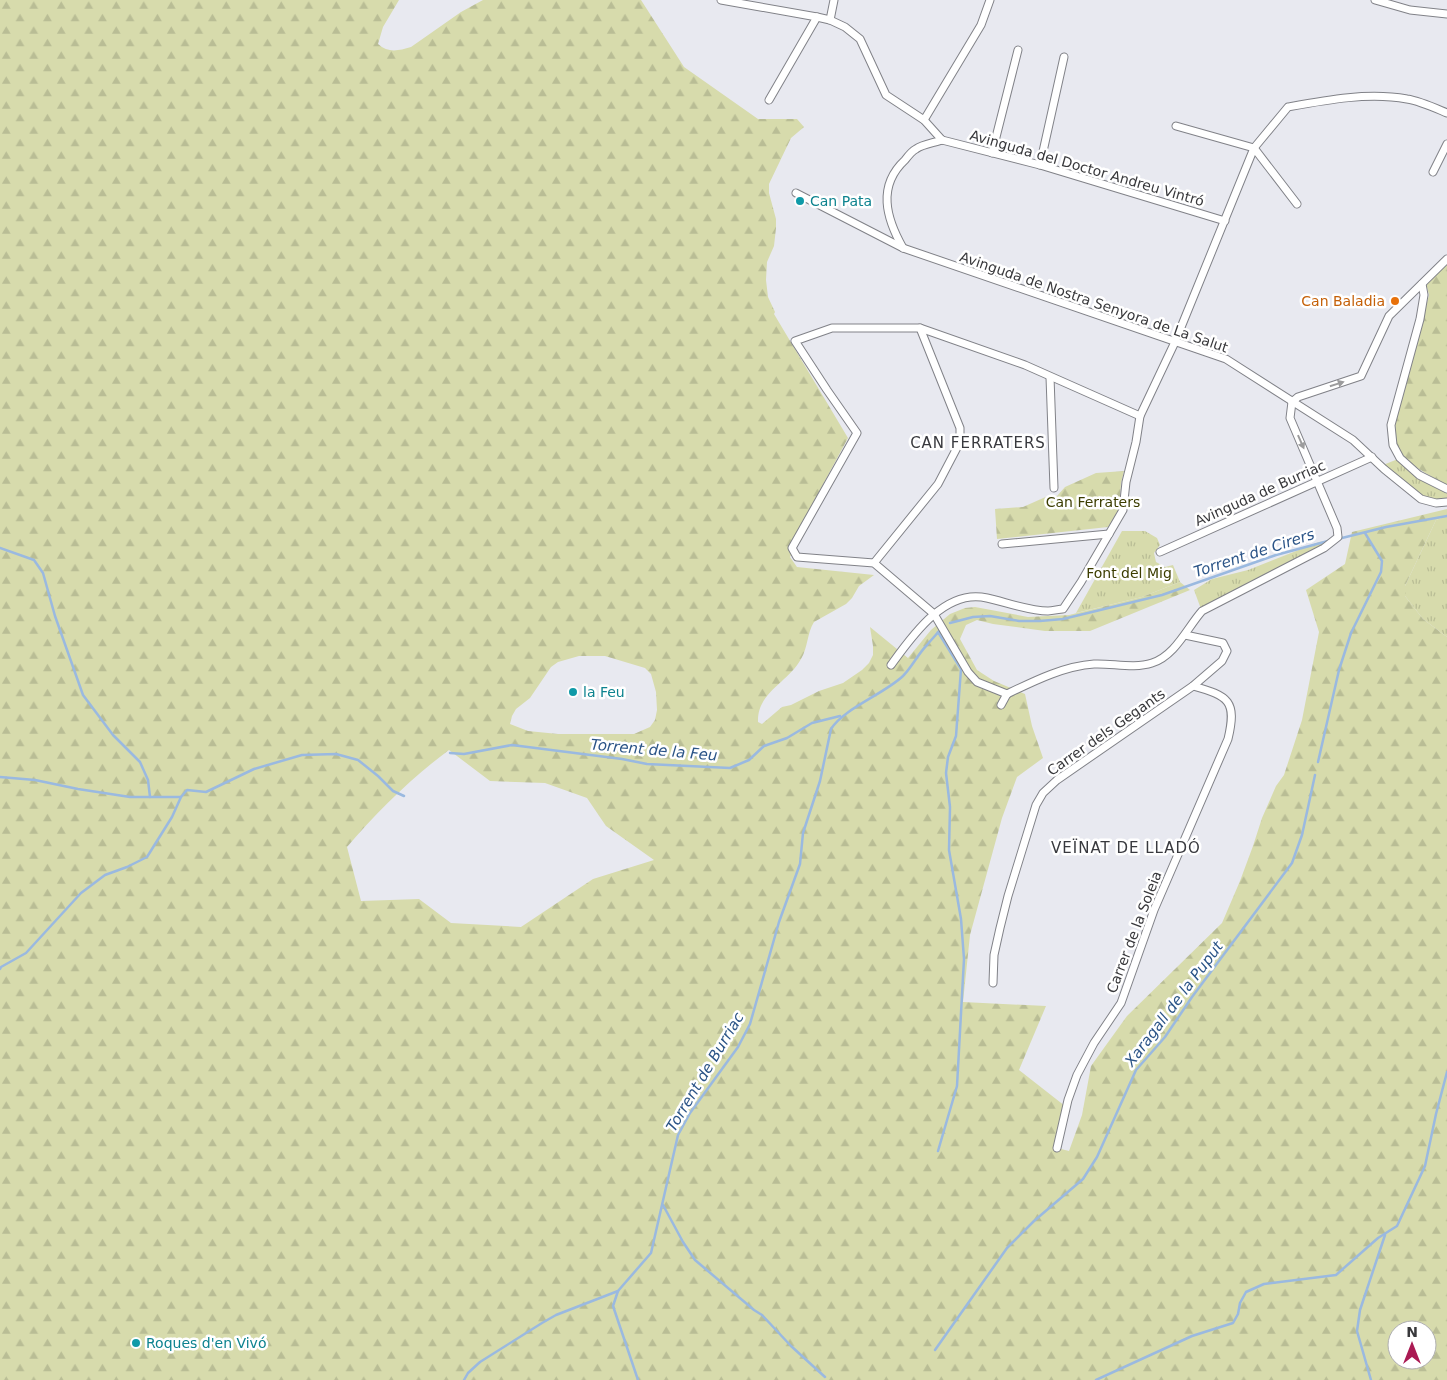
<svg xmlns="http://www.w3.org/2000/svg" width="1447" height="1380" font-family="'DejaVu Sans',sans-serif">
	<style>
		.grass { fill: url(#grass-tufts) }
		.forest { fill: url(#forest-firs); fill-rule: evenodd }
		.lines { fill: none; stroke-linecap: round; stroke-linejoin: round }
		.stream { stroke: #9ab9e0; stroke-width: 2.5 }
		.minor-casing { stroke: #818288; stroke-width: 9 }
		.minor { stroke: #fff; stroke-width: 7 }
		.oneway { fill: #9c9c9d }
		.culture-dot { fill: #0f9aa8; stroke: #fff; stroke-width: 2 }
		.food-dot { fill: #e8710a; stroke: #fff; stroke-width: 2 }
		.labels { text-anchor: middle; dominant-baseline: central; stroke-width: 5; stroke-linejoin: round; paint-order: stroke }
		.street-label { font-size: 14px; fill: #38383b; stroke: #fff }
		.culture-label { font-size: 14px; fill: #0d838f; stroke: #fff; text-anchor: start }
		.food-label { font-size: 14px; fill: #c56008; stroke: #fff; text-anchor: end }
		.park-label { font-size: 14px; fill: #3c3d00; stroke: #fff }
		.neighbourhood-label { font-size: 15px; letter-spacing: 1px; fill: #38393e; stroke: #fff }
		.water-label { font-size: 15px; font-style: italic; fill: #2b5487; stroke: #fff }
	</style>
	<defs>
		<pattern id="grass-tufts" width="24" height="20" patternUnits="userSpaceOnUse" patternTransform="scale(1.25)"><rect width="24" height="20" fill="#d7dbac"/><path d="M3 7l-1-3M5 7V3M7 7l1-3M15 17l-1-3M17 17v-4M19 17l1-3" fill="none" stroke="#b9bd95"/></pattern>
		<pattern id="forest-firs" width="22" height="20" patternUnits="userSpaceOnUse" patternTransform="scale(1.25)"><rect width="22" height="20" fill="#d7dbac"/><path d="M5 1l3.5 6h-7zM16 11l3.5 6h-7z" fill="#b9bd95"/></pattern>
	</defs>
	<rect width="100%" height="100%" fill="#e8e9f0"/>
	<g class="grass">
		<path d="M1398,459l49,31v10c-29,2 -43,-17 -64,-35z"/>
		<path d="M1447,516v121l-24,-18 -18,-23v-10l31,-66z"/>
		<path d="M1122,531h23l12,7 3,7 -6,8 2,9 9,5 8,-2 7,17 -38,15 -66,16z"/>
		<path d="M1329,540l1,2 -129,67 -7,-19 18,-11 36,-9 71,-28z"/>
	</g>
	<g class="forest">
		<path d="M0,0h399l-16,27 -5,17c10,9 20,7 33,3l50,-35 22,-12h158l43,67 74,52h39l7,8 -13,11 -22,46v9l7,26v9l-2,18 -7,16 -1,18 2,17 7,15 -1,2 74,124 -56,104 3,5 -5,10 7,10 77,8 -15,11 -7,12 -6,6 -32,18c-7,11 -6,25 -13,37 -13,24 -44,33 -43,63l4,2 20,-17 9,-2 28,-14 24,-8 19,-13 7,-7 4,-8v-9l-3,-19 38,31 23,-28 19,-16 15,-6 10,-1 53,10 41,-2 73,-18 38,-15 10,8 -100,41h-45l-52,-7 -16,-4 -11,5 -6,14 17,31 17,11 31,13 7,32 11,32 -26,19 -15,41 -32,117 -7,67 83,4 -27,64 46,36 -8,42 12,3 13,-36 9,-49 36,-50 95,-93 18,-42 13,-35 9,-28 14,-32 8,-11 18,-55 17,-88 -13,-42 39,-26 7,-32 95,-23v7l-11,4 -31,66v10l18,23 24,18v743h-1447zM579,656h26l40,12 6,6 5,18 1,18 -2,10 -5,7 -16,7h-76l-30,-3 -18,-7 2,-8 4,-7 14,-11 21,-31 7,-5zM449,750l41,31 55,2 42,15 19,28 48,34 -61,19 -72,48 -70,-4 -32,-24 -58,2 -14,-54c30,-35 64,-69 102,-97zM1397,1330h30v30h-30z"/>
		<path d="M1447,263v222c-16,-9 -44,-22 -50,-40 -2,-6 -1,-14 -2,-21l34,-129 -3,-12z"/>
		<path d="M1124,471l-3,12 -2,26 -11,18 -111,12 -2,-30 28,-2 27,-12 7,1 8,-9 31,-14z"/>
	</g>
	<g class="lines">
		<g class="stream">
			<path d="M1338,539l48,-12 61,-11"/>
			<path d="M0,548l34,12 9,13 12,43 28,79 30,40 27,27 8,18 2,17"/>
			<path d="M950,623l23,-6 17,-1 29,5h21l23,-2 99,-24 114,-40 52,-14"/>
			<path d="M450,753l14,1 48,-9 110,14 25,5 83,4 19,-8 15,-14 23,-8 25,-15 28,-7"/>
			<path d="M1318,762l21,-92 12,-37 30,-61 1,-11 -17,-28"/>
			<path d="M0,777l35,3 43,9 52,8h51"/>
			<path d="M0,969l1,-2 25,-14 55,-60 24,-18 22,-8 20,-10 25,-40 9,-20 6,-7 19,2 48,-23 48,-14 34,-1 22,6 20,16 15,15 11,5"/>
			<path d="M938,1151l19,-65 7,-127 -3,-40 -12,-69 1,-43 -4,-34 2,-16 8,-21 5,-67 -23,-37"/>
			<path d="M663,1205l20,37 12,18 59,50 8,5 29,31 34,31"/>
			<path d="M618,1291l-5,15 25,74"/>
			<path d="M935,1350l72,-102 27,-27 49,-42 14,-22 39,-87 29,-33 27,-40 100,-134 10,-28 13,-60"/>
			<path d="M464,1380l4,-7 12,-11 62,-39 14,-8 62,-24 33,-38 27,-118 12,-22 48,-66 12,-23 29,-102 21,-58 3,-31 17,-52 11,-52c12,-20 53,-35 72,-53 9,-9 15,-22 24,-31 4,-5 9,-10 13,-15"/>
			<path d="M1096,1380l96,-44 41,-13 5,-9 2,-11 6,-11 18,-8 72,-9 42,-37 19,-12 28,-60 11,-52 11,-42"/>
			<path d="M1371,1380l-14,-49 3,-21 25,-75"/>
		</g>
		<g class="minor-casing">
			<g id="minor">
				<path d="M721,0l96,17 13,3 15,7 15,12 26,56 38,25 18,20"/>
				<path d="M1375,0l35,10 37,4"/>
				<path d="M830,20l4,-20"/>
				<path d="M769,100l48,-83"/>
				<path d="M924,120l57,-95 9,-25"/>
				<path d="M1176,126l78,22 43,56"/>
				<path d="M942,140l98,25 185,56"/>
				<path d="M992,153l26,-103"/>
				<path d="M1040,165l24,-108"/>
				<path d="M1433,172l14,-28"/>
				<path d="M796,193l107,55 323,111 127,81 31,29 37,30 15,4 11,-1"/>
				<path d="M903,248c-17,-30 -26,-62 2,-88 3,-4 7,-9 11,-11 7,-5 18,-6 26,-9"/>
				<path d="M1422,284l2,11 -4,24 -29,106 2,20 7,13 19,17 28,14"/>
				<path d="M1050,377l4,111"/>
				<path d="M1292,402l6,-5 63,-21 28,-60 58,-57"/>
				<path d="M1002,544l107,-10"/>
				<path d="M1160,552l212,-95"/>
				<path d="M874,563l64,-79 22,-42v-14l-40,-100"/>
				<path d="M891,665c21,-29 54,-77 96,-67 18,4 43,13 61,13 5,0 11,-2 15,-2l18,-27 42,-72 3,-28 10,-40 4,-26 35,-74 79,-194 34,-41c38,-7 80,-15 119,-8 13,2 28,9 40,14"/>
				<path d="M1007,694l-30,-12 -9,-10 -34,-58 -60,-51 -77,-6 -5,-9 65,-115 -30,-43 -32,-49 37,-13h88l105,37 115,51"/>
				<path d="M1007,694c27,-13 57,-28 87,-30 18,-1 40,5 58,-1 23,-7 35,-35 50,-52l122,-63 14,-11 -1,-9 -47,-110 2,-16"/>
				<path d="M1001,705l6,-11"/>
				<path d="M993,983l1,-28 6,-27 8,-32 28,-91 7,-12 14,-13 136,-94 29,-25 5,-10 -4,-8 -38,-8"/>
				<path d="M1057,1148l11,-48 9,-25 17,-32 27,-40 33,-93 74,-171c9,-38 1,-43 -35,-53"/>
			</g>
		</g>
		<use href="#minor" class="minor"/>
	</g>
	<defs><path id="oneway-solid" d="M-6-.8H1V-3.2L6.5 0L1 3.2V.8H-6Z" transform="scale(1.25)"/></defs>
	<g class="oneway">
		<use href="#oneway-solid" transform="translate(1337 384) rotate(-18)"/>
		<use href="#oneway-solid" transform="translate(1301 442) rotate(66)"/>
	</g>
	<g class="culture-dot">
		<circle cx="800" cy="201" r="5"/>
		<circle cx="573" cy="692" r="5"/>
		<circle cx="136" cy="1343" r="5"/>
	</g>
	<circle class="food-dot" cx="1395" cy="301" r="5"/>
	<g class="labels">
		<g class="street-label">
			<text transform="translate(1087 168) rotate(16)">Avinguda del Doctor Andreu Vintró</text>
			<text transform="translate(1094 302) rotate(19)">Avinguda de Nostra Senyora de La Salut</text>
			<text transform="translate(1260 493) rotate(-24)">Avinguda de Burriac</text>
			<text transform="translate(1106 732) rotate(-35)">Carrer dels Gegants</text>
			<text transform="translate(1134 932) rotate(-69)">Carrer de la Soleia</text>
		</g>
		<g class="culture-label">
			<text x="810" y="201">Can Pata</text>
			<text x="583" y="692">la Feu</text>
			<text x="146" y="1343">Roques d'en Vivó</text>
		</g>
		<g class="food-label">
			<text x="1385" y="301">Can Baladia</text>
		</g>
		<g class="park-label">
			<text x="1093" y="502">Can Ferraters</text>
			<text x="1129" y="573">Font del Mig</text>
		</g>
		<g class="neighbourhood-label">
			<text x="978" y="443">CAN FERRATERS</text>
			<text x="1126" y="848">VEÏNAT DE LLADÓ</text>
		</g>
		<g class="water-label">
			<text transform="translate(1254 553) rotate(-18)">Torrent de Cirers</text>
			<text transform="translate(654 750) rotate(5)">Torrent de la Feu</text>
			<text transform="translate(1174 1004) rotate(-53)">Xaragall de la Puput</text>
			<text transform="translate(705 1072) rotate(-59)">Torrent de Burriac</text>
		</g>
	</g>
	<g transform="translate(1412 1345)"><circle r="24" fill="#ffffff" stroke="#afafb1"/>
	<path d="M0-4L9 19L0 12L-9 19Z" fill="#aa1a53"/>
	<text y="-8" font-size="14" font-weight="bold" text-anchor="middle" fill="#38383b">N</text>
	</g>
</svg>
